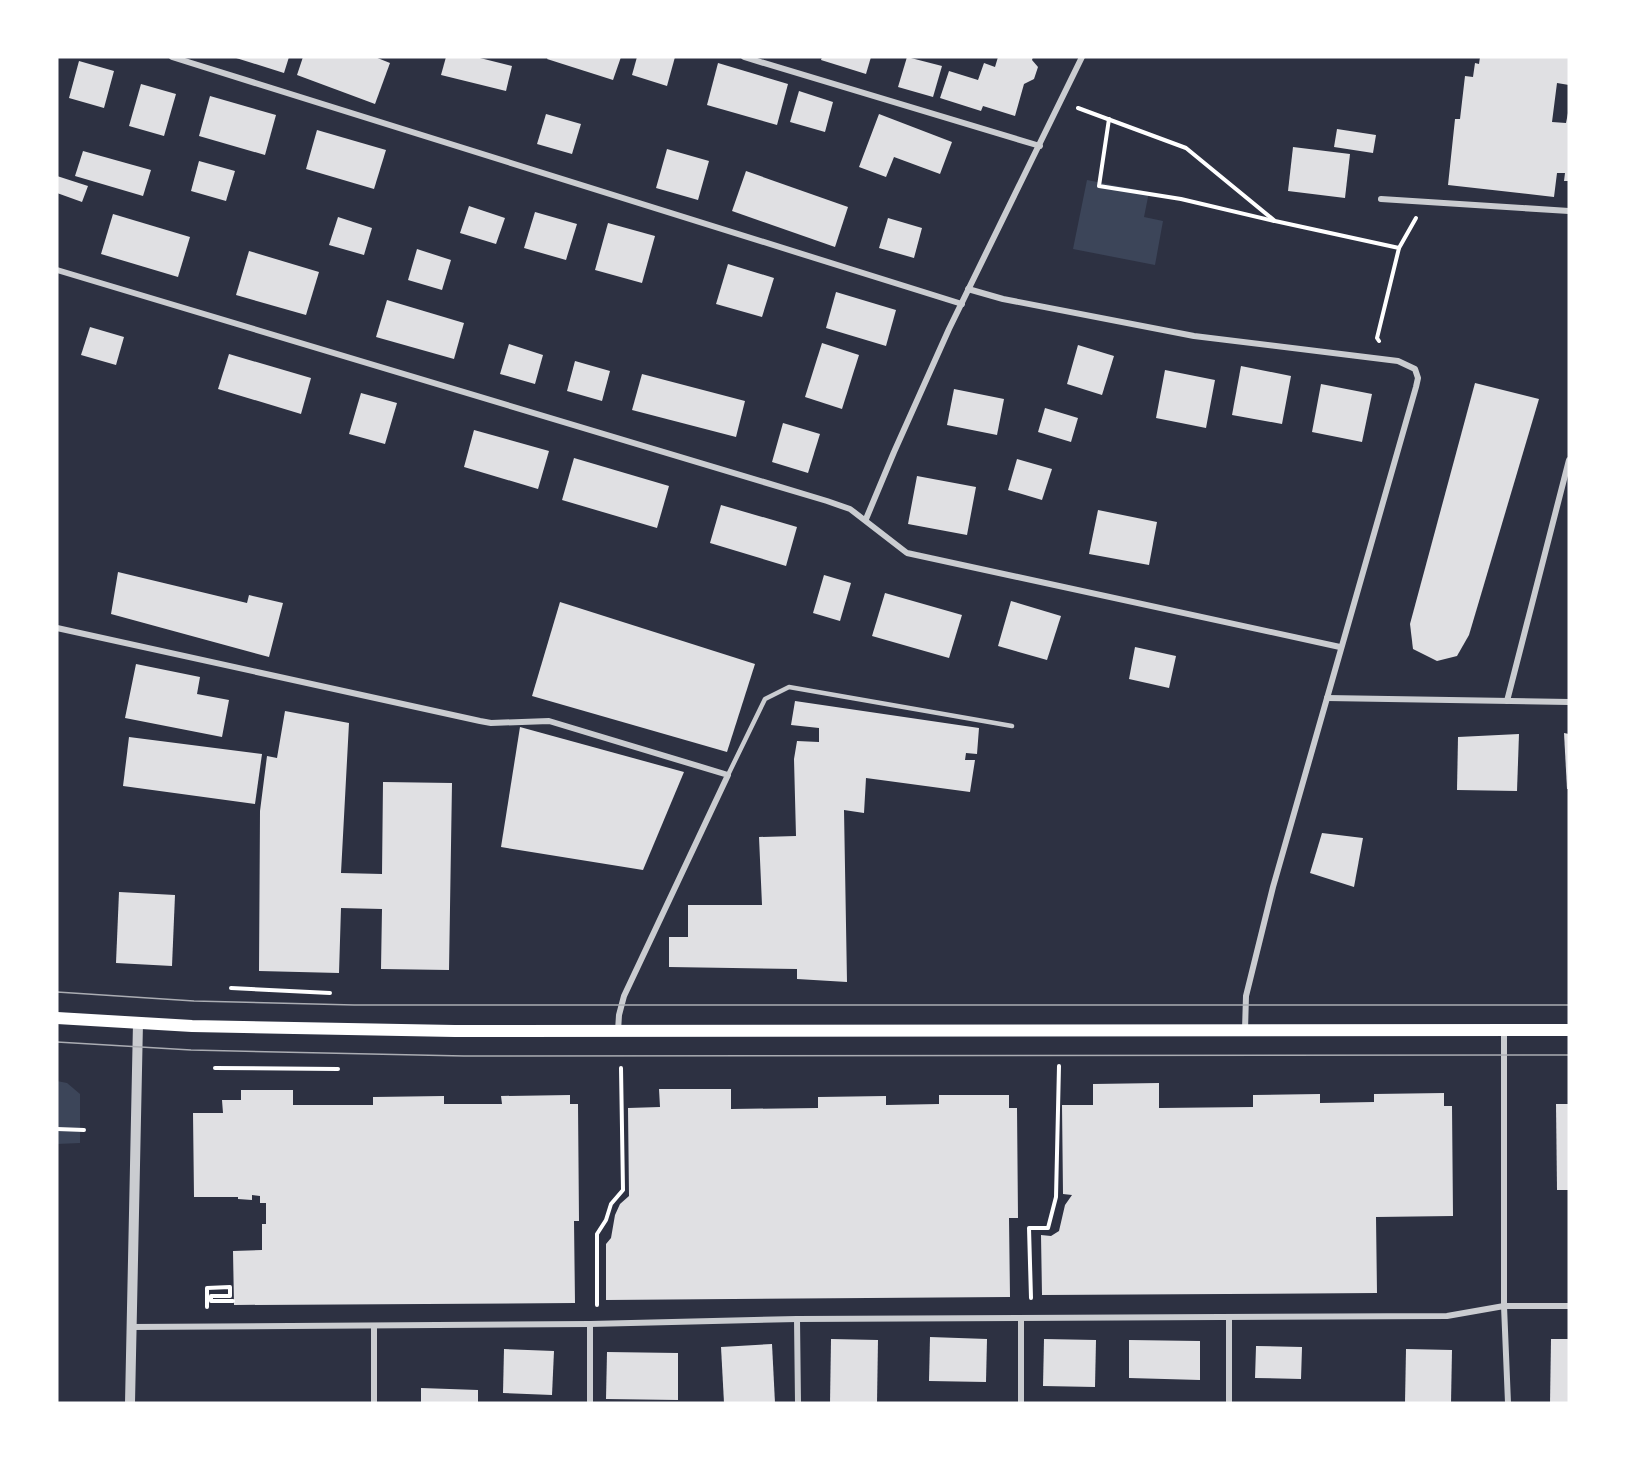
<svg xmlns="http://www.w3.org/2000/svg" width="1626" height="1460" font-family="Helvetica,sans-serif">
	<style>
		.green { fill: #3c4559 }
		.building { fill: #e0e0e3 }
		.lines { fill: none; stroke-linecap: round; stroke-linejoin: round }
		.path { stroke: #fff; stroke-width: 4 }
		.service { stroke: #caccd0; stroke-width: 4.5 }
		.minor { stroke: #caccd0; stroke-width: 6 }
		.tertiary { stroke: #caccd0; stroke-width: 10 }
		.secondary { stroke: #fff; stroke-width: 12 }
		.tram { stroke: #abadb3; stroke-width: 1.5 }
	</style>
	<rect width="100%" height="100%" fill="#2d3142"/>
	<g class="green">
		<path d="M1087,180l62,12 -5,25 19,4 -8,44 -82,-16z"/>
		<path d="M57,1081l10,2 13,11v49l-23,1z"/>
	</g>
	<g class="building">
		<path d="M233,57h56l-5,16z"/>
		<path d="M303,57h72l15,6 -15,41 -78,-29z"/>
		<path d="M446,57h30l36,9 -6,25 -65,-16z"/>
		<path d="M548,57h73l-8,23 -66,-21z"/>
		<path d="M637,57h38l-8,29 -35,-11z"/>
		<path d="M822,57h49l-5,17 -45,-14z"/>
		<path d="M907,57l35,9 -9,31 -35,-10z"/>
		<path d="M998,57h35l-1,3 6,7 -4,12 -10,5 -9,32 -32,-10 -2,5 -41,-13 9,-27 29,9 6,-17 11,4z"/>
		<path d="M1480,57h89v28l-12,-2 -5,39 14,1 3,-15v73h-5l1,-8h-8l-3,24 -106,-12 7,-66h5l5,-43 8,1 2,-14 4,1z"/>
		<path d="M79,61l35,10 -10,37 -35,-10z"/>
		<path d="M718,63l70,21 -11,41 -70,-20z"/>
		<path d="M141,84l35,10 -12,42 -35,-10z"/>
		<path d="M799,91l34,11 -8,30 -35,-10z"/>
		<path d="M210,96l66,19 -11,40 -66,-19z"/>
		<path d="M546,114l35,10 -9,30 -35,-10z"/>
		<path d="M879,114l73,28 -12,32 -46,-17 -8,20 -27,-10z"/>
		<path d="M1337,129l39,6 -3,18 -39,-6z"/>
		<path d="M317,130l69,20 -12,39 -68,-20z"/>
		<path d="M1293,147l57,7 -5,44 -57,-7z"/>
		<path d="M667,149l42,12 -11,39 -42,-12z"/>
		<path d="M83,151l68,19 -8,26 -68,-20z"/>
		<path d="M199,161l36,10 -9,30 -35,-10z"/>
		<path d="M746,171l102,36 -13,40 -103,-36z"/>
		<path d="M57,176l31,10 -6,16 -25,-9z"/>
		<path d="M469,206l36,12 -9,26 -36,-11z"/>
		<path d="M535,212l42,12 -11,36 -42,-12z"/>
		<path d="M113,214l77,23 -12,40 -77,-23z"/>
		<path d="M338,217l34,11 -8,27 -35,-10z"/>
		<path d="M888,218l34,10 -8,30 -35,-10z"/>
		<path d="M608,223l47,13 -13,47 -47,-13z"/>
		<path d="M417,249l34,11 -9,30 -34,-10z"/>
		<path d="M249,251l70,21 -13,43 -70,-20z"/>
		<path d="M728,264l46,14 -12,39 -46,-13z"/>
		<path d="M836,292l60,18 -10,36 -60,-18z"/>
		<path d="M387,300l77,23 -10,36 -78,-22z"/>
		<path d="M90,327l34,10 -8,28 -35,-10z"/>
		<path d="M822,343l37,12 -17,54 -37,-12z"/>
		<path d="M509,344l34,11 -8,29 -35,-10z"/>
		<path d="M1078,345l36,11 -12,39 -35,-11z"/>
		<path d="M229,354l82,24 -10,36 -83,-25z"/>
		<path d="M575,361l35,10 -8,30 -35,-10z"/>
		<path d="M1241,366l50,10 -9,48 -50,-9z"/>
		<path d="M1165,370l50,10 -9,48 -50,-10z"/>
		<path d="M642,374l103,27 -9,36 -104,-27z"/>
		<path d="M1475,383l64,16 -70,236 -12,21 -20,5 -24,-12 -3,-25z"/>
		<path d="M1321,384l51,10 -10,48 -50,-10z"/>
		<path d="M954,389l50,10 -7,36 -50,-10z"/>
		<path d="M361,393l36,10 -12,41 -36,-10z"/>
		<path d="M1045,408l33,10 -7,24 -33,-10z"/>
		<path d="M783,423l37,11 -12,39 -36,-11z"/>
		<path d="M474,430l75,21 -11,38 -74,-22z"/>
		<path d="M574,458l95,28 -12,42 -95,-28z"/>
		<path d="M1017,459l35,10 -10,31 -34,-10z"/>
		<path d="M917,476l59,11 -9,48 -59,-11z"/>
		<path d="M721,505l76,22 -11,39 -76,-23z"/>
		<path d="M1098,510l59,12 -8,43 -60,-11z"/>
		<path d="M118,572l129,31 2,-8 34,8 -14,54 -158,-43z"/>
		<path d="M824,575l27,8 -11,38 -27,-8z"/>
		<path d="M885,593l77,22 -13,43 -77,-22z"/>
		<path d="M1011,601l50,15 -14,44 -49,-14z"/>
		<path d="M560,602l195,62 -28,88 -195,-56z"/>
		<path d="M1135,647l41,9 -7,32 -40,-9z"/>
		<path d="M136,664l64,13 -3,17 32,6 -7,37 -97,-19z"/>
		<path d="M795,701l184,27 -2,26 -11,-1 -1,7h10l-5,32 -104,-14 -2,35 -20,-3 3,172 -50,-3v-10l-128,-2v-30h19v-32h74l-3,-68 37,-1 -2,-77 3,-18 22,1v-14l-28,-3z"/>
		<path d="M285,711l64,12 -8,150 41,1 1,-92 69,1 -3,187 -68,-1 1,-60 -41,-1 -2,65 -80,-2 1,-160 7,-55 10,2z"/>
		<path d="M520,727l164,45 -41,98 -142,-23z"/>
		<path d="M1564,733l5,1v55h-2z"/>
		<path d="M1519,734l-2,57 -60,-1 1,-53z"/>
		<path d="M129,737l133,17 -7,50 -132,-18z"/>
		<path d="M1322,833l41,5 -9,49 -44,-14z"/>
		<path d="M119,892l56,3 -3,71 -56,-3z"/>
		<path d="M1159,1083v25l94,-1v-12l67,-1v9l54,-1v-8l70,-1v13h8l1,110 -77,1 1,76 -335,2 -1,-60 10,1 8,-5 6,-26 7,-10 -9,-1 -1,-89h31v-21z"/>
		<path d="M659,1089h72v20l87,-1v-11l68,-1v9l53,-1v-9h70v13h8l1,110h-9l1,79 -404,3v-56l5,-6 4,-23 5,-11 9,-8 -1,-88 32,-1z"/>
		<path d="M241,1090h52v15h80v-8l71,-1v8h58l-1,-8 69,-1v9h8l1,117h-5l1,82 -341,2 -1,-54 29,-1v-26h4v-21h-6v-7l-8,-1v5l-14,-1v-2h-44l-1,-84h30l-1,-13h19z"/>
		<path d="M1556,1104h13v86h-12z"/>
		<path d="M930,1337l57,2 -1,43 -57,-1z"/>
		<path d="M831,1339l47,1 -1,63h-47z"/>
		<path d="M1044,1339l52,1 -1,47 -52,-1z"/>
		<path d="M1551,1339h18v64h-19z"/>
		<path d="M1129,1340l71,1v39l-71,-2z"/>
		<path d="M772,1344l3,59h-51l-3,-56z"/>
		<path d="M1256,1346l46,1 -1,32 -46,-1z"/>
		<path d="M504,1349l50,2 -2,44 -49,-2z"/>
		<path d="M1406,1349l46,1 -1,53h-46z"/>
		<path d="M607,1352l71,1v47l-72,-1z"/>
		<path d="M421,1388l57,2v13h-57z"/>
	</g>
	<g class="lines">
		<g class="path">
			<path d="M1078,108l108,40 89,73 124,27 -22,90 2,3"/>
			<path d="M1109,119l-10,67 82,13 93,22"/>
			<path d="M1399,248l17,-30"/>
			<path d="M231,988l99,5"/>
			<path d="M215,1068l123,1"/>
			<path d="M57,1129l27,1"/>
			<path d="M1031,1298l-2,-70h19l8,-31 3,-131"/>
			<path d="M597,1305v-71l9,-14 5,-16 12,-14 -2,-122"/>
			<path d="M207,1307v-19l23,-1v9h-19v5h22"/>
		</g>
		<path class="service" d="M728,775l37,-76 24,-12 223,39"/>
		<g class="minor">
			<path d="M172,57l790,247"/>
			<path d="M744,57l296,89"/>
			<path d="M1381,199l188,12"/>
			<path d="M57,270l770,231 23,8 57,44 433,94"/>
			<path d="M968,289l35,10 191,37 204,25 17,8 3,9 -2,9 -143,500 -27,109 -1,34"/>
			<path d="M866,519l28,-67 55,-123 133,-272"/>
			<path d="M57,628l423,93 11,2 58,-2 179,54 -104,221 -5,19 -1,16"/>
			<path d="M1327,698l242,4"/>
			<path d="M1507,701l62,-241"/>
			<path d="M1504,1031v275l4,97"/>
			<path d="M1229,1317v86"/>
			<path d="M797,1319l1,84"/>
			<path d="M590,1324v79"/>
			<path d="M131,1327l459,-3 207,-5 650,-3 57,-10h65"/>
			<path d="M374,1403v-76"/>
			<path d="M1021,1403v-84"/>
		</g>
		<path class="tertiary" d="M130,1403l8,-380"/>
		<path class="secondary" d="M57,1018l135,8 263,5 1114,-1"/>
		<g class="tram">
			<path d="M57,992l137,9 160,4h1215"/>
			<path d="M57,1042l134,8 273,6 1105,-1"/>
		</g>
	</g>
	<rect width="1626" height="1460" fill="none" stroke="#ffffff" stroke-width="117"/>
</svg>
